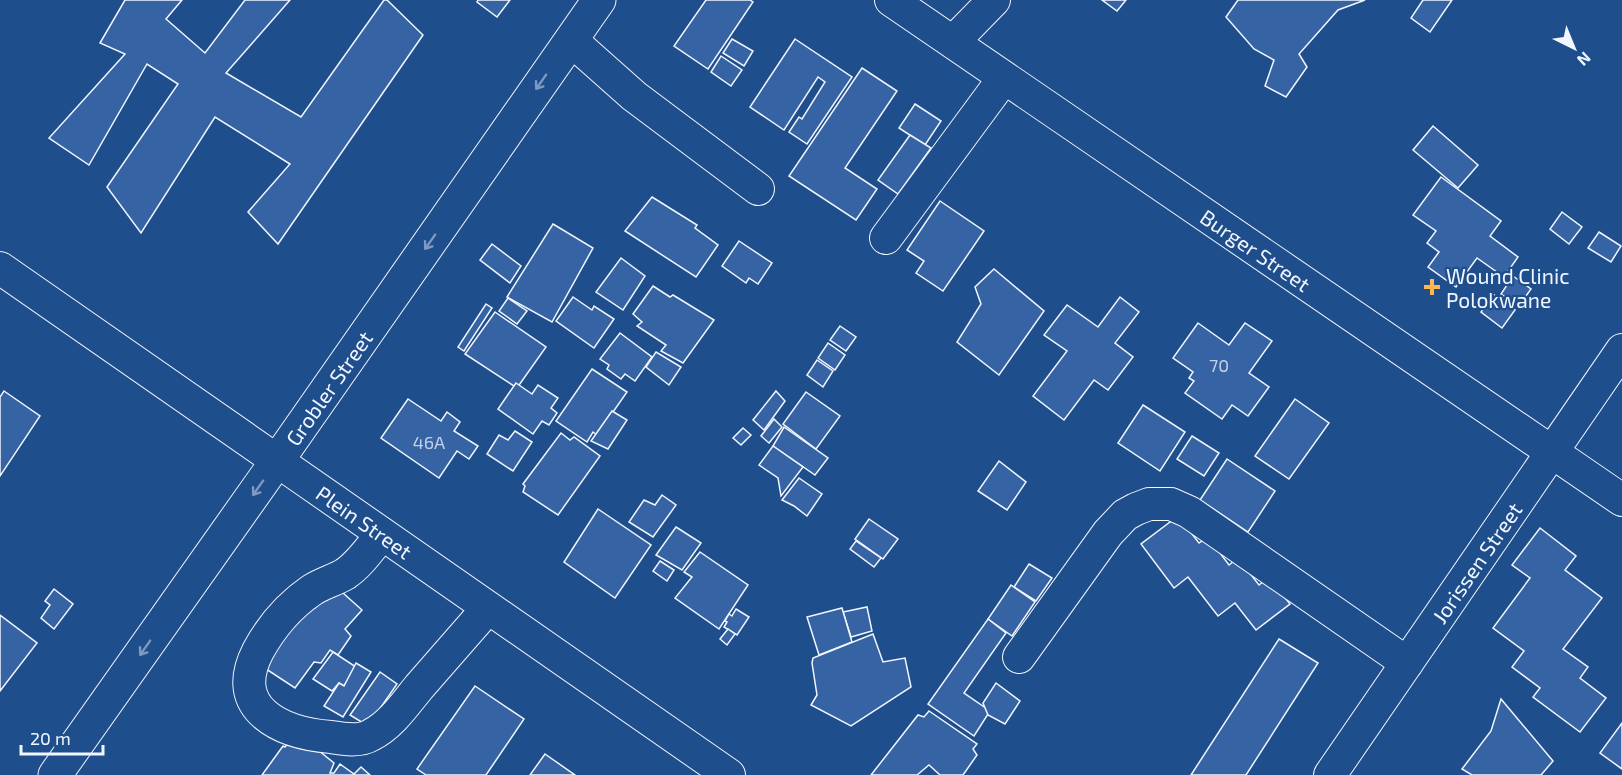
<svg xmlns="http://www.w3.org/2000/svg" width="1622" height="775" font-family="'Exo 2',sans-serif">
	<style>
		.building { fill: #3563a3; stroke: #f2f6ff; stroke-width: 1.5 }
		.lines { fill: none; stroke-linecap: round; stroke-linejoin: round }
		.minor-casing { stroke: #f2f6ff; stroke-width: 34 }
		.major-casing { stroke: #f2f6ff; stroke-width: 35 }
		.minor { stroke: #1f4e8c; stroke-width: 32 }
		.major { stroke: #1f4e8c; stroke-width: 33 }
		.oneway { stroke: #7e9ac0 }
		.poi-dot { fill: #ffb74d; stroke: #1f4e8c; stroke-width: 2 }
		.labels { text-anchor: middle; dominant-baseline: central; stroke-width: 4.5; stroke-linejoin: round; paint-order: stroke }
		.number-label { font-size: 18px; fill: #c3d1e8 }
		.street-label { font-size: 21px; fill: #f2f6ff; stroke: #1f4e8c }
		.poi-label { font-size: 21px; fill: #f2f6ff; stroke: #1f4e8c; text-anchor: start }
	</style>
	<rect width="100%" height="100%" fill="#1f4e8c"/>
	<g class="building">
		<path d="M125,0h57l-16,19 39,34 40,-53h45l-64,73 75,44 83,-117h3l36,35 -145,209 -30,-32 42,-48 -75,-47 -74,116 -34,-46 71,-103 -31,-20 -58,101 -40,-27 76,-84 -25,-11z"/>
		<path d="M478,0h32l-13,17 -20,-15z"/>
		<path d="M706,0h44l3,2 -45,67 -34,-23z"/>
		<path d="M1102,0h24l-9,11z"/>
		<path d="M1238,0h127l-27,10 -39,44 8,13 -21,30 -21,-11 9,-26 -20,-11 -28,-32z"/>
		<path d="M1423,0h29l-22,32 -19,-14z"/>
		<path d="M732,39l21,12 -9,15 -21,-13z"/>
		<path d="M795,39l57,38 -45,67 -18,-12 10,-15 3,2 23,-37 -7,-5 -34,53 -34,-23z"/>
		<path d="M721,56l21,14 -11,16 -20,-14z"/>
		<path d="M862,68l35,23 -52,77 32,21 -21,31 -67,-44z"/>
		<path d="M915,104l26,17 -16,24 -26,-17z"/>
		<path d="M1433,126l45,39 -20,23 -45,-38z"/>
		<path d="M910,135l21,13 -33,46 -20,-14z"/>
		<path d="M1441,177l60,44 -11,15 28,21 -14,20 -27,-19 -21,29 -28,-20 11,-15 -12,-9 9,-12 -23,-16z"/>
		<path d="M652,197l45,28 -2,3 23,17 -22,32 -71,-46z"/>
		<path d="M940,201l44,30 -41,60 -27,-18 8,-12 -17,-11z"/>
		<path d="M1562,212l20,15 -13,17 -19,-15z"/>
		<path d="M553,224l40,24 -41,74 -45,-25z"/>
		<path d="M1599,232l22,14 -10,16 -23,-14z"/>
		<path d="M739,241l33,22 -14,21 -9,-6 -3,5 -24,-17z"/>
		<path d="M492,244l29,22 -11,17 -30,-23z"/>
		<path d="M621,258l24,18 -22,34 -27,-18z"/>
		<path d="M994,269l50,42 -45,64 -42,-33 24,-38 -6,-17z"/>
		<path d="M1513,276l18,13 -12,17 -18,-12z"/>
		<path d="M653,286l17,11 3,-2 41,25 -31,43 -22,-12 5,-6 -29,-19 5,-4 -9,-8z"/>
		<path d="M1493,294l22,16 -13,18 -21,-16z"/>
		<path d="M573,297l19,13 2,-4 20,13 -20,29 -38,-27z"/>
		<path d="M1120,297l19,15 -24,31 18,14 -25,33 -14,-10 -30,40 -31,-24 34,-45 -23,-16 23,-30 31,22z"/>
		<path d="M508,298l19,13 -10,13 -18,-13z"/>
		<path d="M486,304l6,4 -28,43 -6,-4z"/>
		<path d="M495,312l51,35 -29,41 -52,-34z"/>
		<path d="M1198,323l31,22 16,-22 27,18 -23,32 20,14 -21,29 -16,-11 -10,14 -37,-26 9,-12 -5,-3 4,-6 -20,-14z"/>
		<path d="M840,326l16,11 -10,14 -16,-11z"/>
		<path d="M620,333l32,24 -17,24 -10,-7 -4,5 -14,-10 2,-4 -9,-6z"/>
		<path d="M828,343l17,12 -10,15 -17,-12z"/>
		<path d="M656,352l25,15 -12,18 -23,-18z"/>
		<path d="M817,360l16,11 -10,16 -16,-12z"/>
		<path d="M592,369l35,23 -30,43 -4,-3 -6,10 -31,-21z"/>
		<path d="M516,383l16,11 6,-9 20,13 -7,10 6,5 -8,12 -7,-4 -9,13 -35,-25z"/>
		<path d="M4,391l36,25 -40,60v-79z"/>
		<path d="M776,391l9,10 -21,29 -11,-10z"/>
		<path d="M806,392l34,24 -24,33 -33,-25z"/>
		<path d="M408,399l33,22 6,-9 13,10 -6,9 24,15 -9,13 -12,-8 -18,27 -58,-40z"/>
		<path d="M1295,399l34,24 -40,56 -34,-23z"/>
		<path d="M1143,405l42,27 -25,39 -42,-28z"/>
		<path d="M612,411l15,9 -19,29 -17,-8z"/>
		<path d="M774,419l8,8 -13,16 -8,-7z"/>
		<path d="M784,427l44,31 -13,17 -42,-29z"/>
		<path d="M743,428l8,7 -10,10 -8,-7z"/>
		<path d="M515,431l17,11 -19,29 -26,-17 12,-19 9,5z"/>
		<path d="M561,433l9,7 4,-3 26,19 -42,59 -35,-23 2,-6 -2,-2z"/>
		<path d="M1192,436l27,17 -15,23 -27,-17z"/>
		<path d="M773,446l30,21 -22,29 -3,-18 -19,-13z"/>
		<path d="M1227,459l48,32 -27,41 -48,-32z"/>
		<path d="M999,461l27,21 -19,28 -29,-19z"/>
		<path d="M799,478l23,16 -15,22 -13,-10 -12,-6z"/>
		<path d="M662,495l14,10 -23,32 -24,-15 15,-22 11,5z"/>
		<path d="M598,509l53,36 -36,53 -51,-36z"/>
		<path d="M1178,516l21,27 9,-6 21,28 9,-7 21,27 10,-8 21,27 -34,26 -21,-27 -17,13 -30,-39 -14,11 -33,-44z"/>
		<path d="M869,519l29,20 -15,20 -28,-20z"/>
		<path d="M676,527l25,16 -19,27 -26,-15z"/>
		<path d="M1540,528l36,28 -11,14 37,28 -39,51 25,18 -8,11 26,20 -26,34 -47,-35 7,-9 -28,-21 12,-16 -31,-23 37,-50 -18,-13z"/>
		<path d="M856,541l25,17 -7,9 -24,-18z"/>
		<path d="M700,552l48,33 -29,44 -44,-31 17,-21 -8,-5z"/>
		<path d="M660,561l14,9 -7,11 -14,-10z"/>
		<path d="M1029,564l23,14 -16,23 -22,-14z"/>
		<path d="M334,585l28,25 -17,19 6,7 -13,19 -8,-5 -9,13 -7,-1 -19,26 -32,-21 43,-64 9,5z"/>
		<path d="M1011,585l24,17 -23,34 -24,-17z"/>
		<path d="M54,589l19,15 -19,25 -13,-11 9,-13 -5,-4z"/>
		<path d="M867,607l5,24 -21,6 -8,-25z"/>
		<path d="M842,608l10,34 -33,13 -12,-38z"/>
		<path d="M736,609l13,8 -12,18 -13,-8 3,-5 -2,-1 4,-7 3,2z"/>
		<path d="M0,615l37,28 -37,48z"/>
		<path d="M988,619l18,14 -42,60 26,18 -16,25 -46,-32z"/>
		<path d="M728,629l7,5 -8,11 -7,-6z"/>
		<path d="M873,634l10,28 22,-4 6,29 -60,39 -40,-21 6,-10 -5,-32 1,-5z"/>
		<path d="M1279,639l39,24 -72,112h-55z"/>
		<path d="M333,652l23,15 -12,19 -5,-3 -7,8 -19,-12z"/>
		<path d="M356,663l15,9 -28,45 -19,-11 15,-23 5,3z"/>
		<path d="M380,672l17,12 -29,42 -18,-11z"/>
		<path d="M996,683l24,18 -15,23 -17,-9 -5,-12z"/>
		<path d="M475,686l49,33 -38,56h-60l-9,-6z"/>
		<path d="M1501,699l52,62 -12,14h-69l-10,-6 29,-38z"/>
		<path d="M929,711l48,33 -4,5 4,6 -14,20h-23l-11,-10 -12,10h-46l47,-60 6,2z"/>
		<path d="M1622,723v46l-22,-16z"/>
		<path d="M303,738l31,25 -4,10h4l6,-9 14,10 7,-7 9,8h-108l21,-29 2,1 4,-5z"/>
		<path d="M545,754l30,21h-45z"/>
	</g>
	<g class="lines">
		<g class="minor-casing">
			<g id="minor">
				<path id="s1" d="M891,0l731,500"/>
				<path d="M571,40l63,56 124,93"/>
				<path d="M953,42l41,-42"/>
				<path d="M886,238l118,-160"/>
				<path id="s2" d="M0,268l729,507"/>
				<path d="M382,534c-11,13 -22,30 -37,40 -10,6 -22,9 -33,16 -22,15 -41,37 -54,61 -30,58 23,82 73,86 12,2 29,5 40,-2 20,-10 34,-31 48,-48 23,-26 46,-53 69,-79"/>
				<path d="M1019,657l89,-124 17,-18 11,-6 13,-5h22l18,8 218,151"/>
				<path id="s3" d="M1330,775l292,-425"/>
			</g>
		</g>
		<g class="major-casing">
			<g id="major">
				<path id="s4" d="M55,775l222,-314 322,-461"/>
			</g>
		</g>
		<use href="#minor" class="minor"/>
		<use href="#major" class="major"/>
	</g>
	<defs><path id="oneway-shaft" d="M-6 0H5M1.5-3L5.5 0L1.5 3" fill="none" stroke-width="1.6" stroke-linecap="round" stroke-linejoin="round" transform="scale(1.5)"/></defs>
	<g class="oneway">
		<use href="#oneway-shaft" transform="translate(541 82) rotate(125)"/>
		<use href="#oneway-shaft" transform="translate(430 242) rotate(125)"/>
		<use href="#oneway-shaft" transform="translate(258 488) rotate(125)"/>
		<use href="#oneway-shaft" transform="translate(145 648) rotate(125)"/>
	</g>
	<path class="poi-dot" d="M1429 278h6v6h6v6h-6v6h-6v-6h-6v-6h6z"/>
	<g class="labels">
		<g class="number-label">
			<text x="1219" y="365">70</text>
			<text x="429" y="442">46A</text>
		</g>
		<g class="street-label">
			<text stroke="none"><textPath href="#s1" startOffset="442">Burger Street</textPath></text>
			<text stroke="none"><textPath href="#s4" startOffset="474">Grobler Street</textPath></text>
			<text stroke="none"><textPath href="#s2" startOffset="444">Plein Street</textPath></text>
			<text stroke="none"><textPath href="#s3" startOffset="258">Jorissen Street</textPath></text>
		</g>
		<g class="poi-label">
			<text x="1446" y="275">Wound Clinic<tspan x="1446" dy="24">Polokwane</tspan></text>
		</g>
	</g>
	<g transform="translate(1574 48) rotate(137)" stroke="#1f4e8c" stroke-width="4.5" paint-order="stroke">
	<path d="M0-4.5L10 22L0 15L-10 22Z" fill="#f2f6ff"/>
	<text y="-9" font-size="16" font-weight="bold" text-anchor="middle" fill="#f2f6ff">N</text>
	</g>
	<path d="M21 745v9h82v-9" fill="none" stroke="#f2f6ff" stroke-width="3"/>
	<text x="30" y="745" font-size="18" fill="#f2f6ff" stroke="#1f4e8c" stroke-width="4.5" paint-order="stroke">20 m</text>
</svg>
